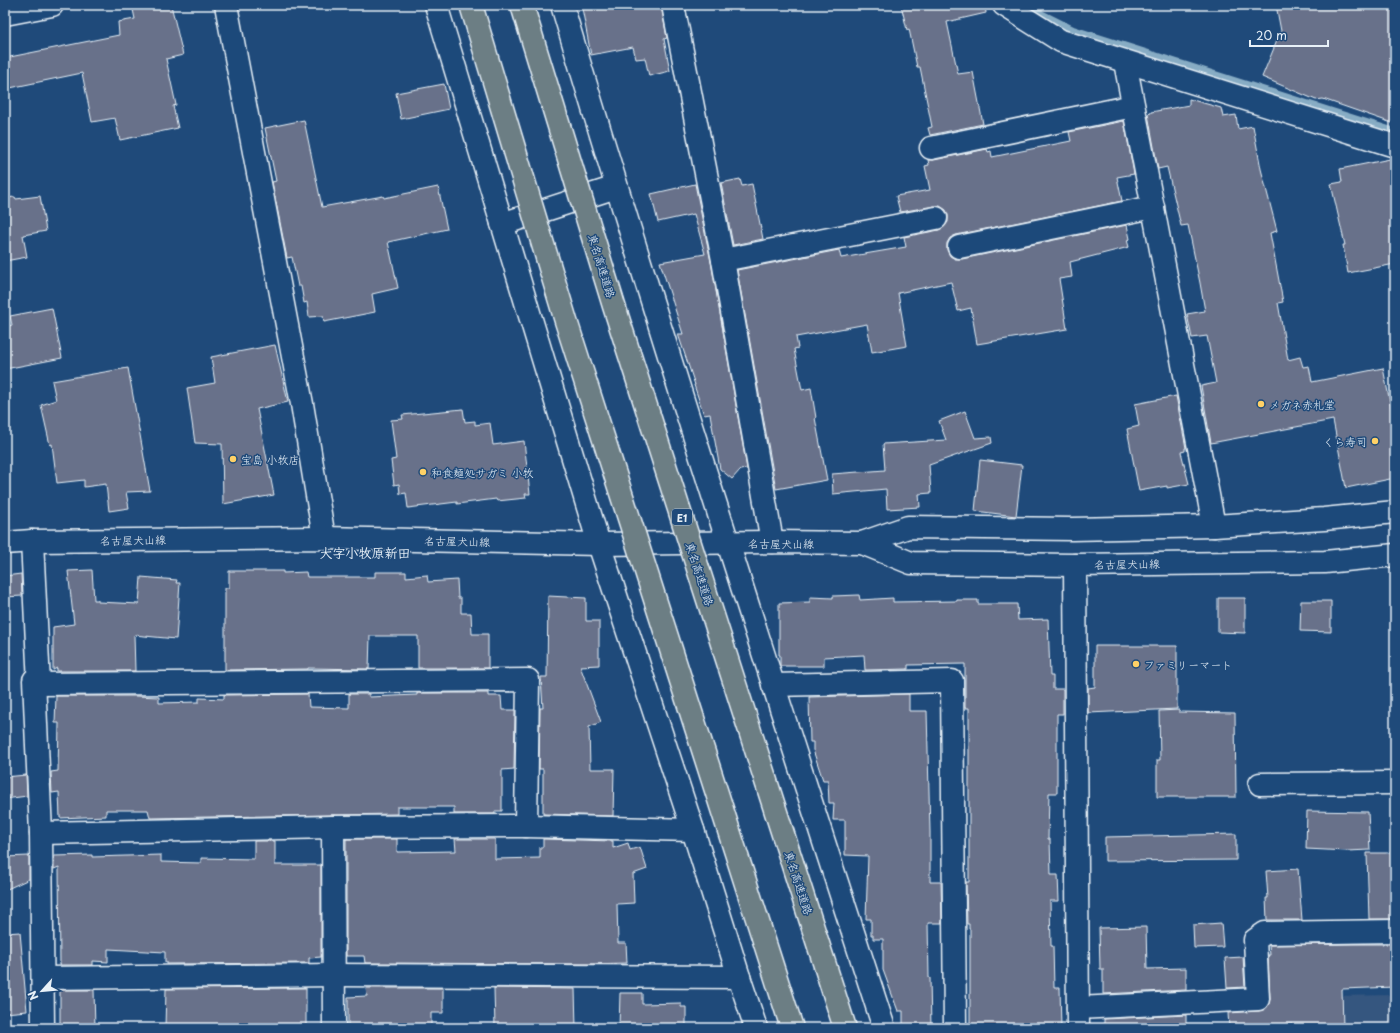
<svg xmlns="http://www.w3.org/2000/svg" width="1400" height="1033" font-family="'Playpen Sans','Klee One',sans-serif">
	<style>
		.built { fill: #35567f }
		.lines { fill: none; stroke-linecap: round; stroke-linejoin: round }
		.stream { stroke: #87acc4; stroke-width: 8 }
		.building { fill: #68718a; stroke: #e8f1f8 }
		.minor-casing { stroke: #e8f1f8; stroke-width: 25 }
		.secondary-casing { stroke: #e8f1f8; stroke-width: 25 }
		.minor { stroke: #1f4a7a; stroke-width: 22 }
		.secondary { stroke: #1f4a7a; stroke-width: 22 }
		.motorway-bridge-casing { stroke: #e8f1f8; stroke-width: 25; stroke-linecap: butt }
		.motorway-bridge { stroke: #6c7e84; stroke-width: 22 }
		.poi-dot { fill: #ffd166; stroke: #1f4a7a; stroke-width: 1.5 }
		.labels { text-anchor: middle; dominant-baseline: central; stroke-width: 3; stroke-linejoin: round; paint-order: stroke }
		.shield { fill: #1f4a7a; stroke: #acbfd2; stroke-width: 1 }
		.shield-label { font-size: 10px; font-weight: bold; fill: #e8f1f8 }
		.street-label { font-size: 11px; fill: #e8f1f8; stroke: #1f4a7a }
		.poi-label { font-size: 11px; fill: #e8f1f8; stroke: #1f4a7a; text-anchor: start }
		.quarter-label { font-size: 13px; font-weight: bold; fill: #e8f1f8; stroke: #1f4a7a }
	</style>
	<rect width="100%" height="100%" fill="#1f4a7a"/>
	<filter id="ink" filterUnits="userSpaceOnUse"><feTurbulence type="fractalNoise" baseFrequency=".025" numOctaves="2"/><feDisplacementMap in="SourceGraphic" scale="8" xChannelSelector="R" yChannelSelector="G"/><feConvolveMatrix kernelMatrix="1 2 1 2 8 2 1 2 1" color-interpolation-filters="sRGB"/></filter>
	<g filter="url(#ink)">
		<path class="built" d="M1395,995v33h-124l-1,-31z"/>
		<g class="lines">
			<path class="stream" d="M1030,5l11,9 32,16 322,102"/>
		</g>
		<g class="building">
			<path d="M132,5h39l12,50 -17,4 10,46 -3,1 5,22 -58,12 -5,-22 -23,4 -10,-49 -77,16v-31l114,-23 -1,-13 17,-3z"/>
			<path d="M598,5h63l6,33 -3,1 6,32 -21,5 -4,-18 -9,1 -3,-12 -42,8 -9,-47z"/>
			<path d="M901,5h84l1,8 -39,9 11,52 15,-2 10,52 -53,11 -2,-7 4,-1 -12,-60h-3l-8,-38 -2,1z"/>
			<path d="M1276,5h119v119l-72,-25 -7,1 -54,-23 19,-46z"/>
			<path d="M444,84l5,25 -48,10 -5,-26z"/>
			<path d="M1189,99l32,9 2,9 13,-2 2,14 15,-3 8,43 16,62 -7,2 13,69 -5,1 10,57 12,-3 3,10 6,-1 3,16 71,-14 12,59v51l-49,10 -13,-68 -122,23 -10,-57 15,-3 -9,-47 -15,2 -5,-24 18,-3 -5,-28 -12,-58 -7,1 -14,-59 -9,2 -10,-55 3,-1v-1l38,-7z"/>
			<path d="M304,120l18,87 61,-11 1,2 54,-11 9,42 -59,13 10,46 -26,6 3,18 -51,10 -1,-6 -14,1 -2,-15 -3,1 -3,-17h-3l-6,-29 -5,1 -15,-76 4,-1 -11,-53z"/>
			<path d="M1124,121l10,53 -17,3 5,24 -166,34 -6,3 -3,5v7l3,6 5,3h7l165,-34 3,14 -3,1 2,7 -59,15 2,15 -13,2 8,50 -90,15 -6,-36 -13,3 -7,-29 -53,11 9,53 -35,6 -5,-28 -71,13 2,11 -4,1 8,41 9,-2 5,30h-1l12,62 -51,9 -39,-219 102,-20 2,8 65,-11 -2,-10 35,-7 5,-3 4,-5v-7l-2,-5 -6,-4h-6l-34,6 -4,-16 34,-6 -5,-24 4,-1 -1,-5h6l53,-11 1,3 3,-1 1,6 79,-16 -2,-9z"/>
			<path d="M1395,158v106l-47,9 -5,-28h2l-14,-61 11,-2 -2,-13z"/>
			<path d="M740,179l2,7 10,-2 11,55 -30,6 -12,-62z"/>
			<path d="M695,184l16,78 36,207 -7,1 -8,9 -12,-10 -10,-55 -6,1 -10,-30h1l-17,-51h5l-23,-72 45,-8 -11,-40 -36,8 -7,-28z"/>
			<path d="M40,196l6,35 -23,4 4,22 -22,4v-63l10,-1 1,2z"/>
			<path d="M52,308l10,50 -57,11v-42l7,-2 -2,-9z"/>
			<path d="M275,345l13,57 -31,7 17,86 -51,9 -1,-60 -27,-1 -8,-55 28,-5 -4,-26z"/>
			<path d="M128,368l22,123 -24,1 3,16 -20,3 -3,-27 -22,3v-7l-27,3 -5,-39 -2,1 -9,-40 15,-5 -4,-19z"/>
			<path d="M1176,396l10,52h-1v3l-4,1 8,32 -22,4v-2l-28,5 -12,-62 12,-3 -4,-22z"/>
			<path d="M463,409l2,13 10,-1v4l15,-2 3,22 31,-4 6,53h-5l1,4 -29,3 -1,-2 -39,5v-2l-49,6 -2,-15 -6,1 -1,-10 -5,1 -3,-25 5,-1 -5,-39 12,-1 -1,-4z"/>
			<path d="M965,411l10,27 16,-1 1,6 -63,22 2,28 -12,1 1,13 -33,2 -1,-20 -53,5 -1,-20 53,-4 -2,-26 63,-4 -7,-19z"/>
			<path d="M980,460l42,5 -6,51 -41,-5z"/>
			<path d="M92,570l2,30h4v2l41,2 2,-27 36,3 -1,3h4l-4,56 -42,-4 1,36h-78v-3l-4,2v-43l21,-3 -6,-53z"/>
			<path d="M229,571h54v2l23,-1 1,5h68v-5h31v5l21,-2 1,7 29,-2 1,18h3v15h10l1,21h16v34h-70v-32h-48l-1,33 -61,-1v1l-83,1v-82h4z"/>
			<path d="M21,574l1,22 -17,1v-21z"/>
			<path d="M859,595l1,5 33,-2v4l64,-1v-1h21v4h39l1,16 30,-1 2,57h3v13h10v25h-6v79h-8l-1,46h2l1,36h7l1,26h-9l1,45h2l1,42h6l1,40h-91v-99h-1v-5h-2l-1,-42h3v-174h-4v-44l-57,1v4l-43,1 -1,-15 -40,2v9h-44v-11h-1v-52l31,-1v-5l23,1v-2z"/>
			<path d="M548,596l38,2v23h13v44l-19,1 21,56 -12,5 1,42h24l-1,47 -70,-2v-45h-4l1,-61h3l-2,-31h6z"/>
			<path d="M1218,598h27v35l-27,-1z"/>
			<path d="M1301,601h30v31l-31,-1z"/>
			<path d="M1095,646h82v63l-89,4v-25l7,-1z"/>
			<path d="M417,693h71v3h13l1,14h13l-1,59 -12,1v41h-7v3h-41v-7h-57v7l-247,4 -2,-8h-42v6l-46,2 -1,-26 -7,1 -1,-21 7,-1 1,-48h-4l1,-27h79l24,1v6l40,-1v-4l25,1v-4l84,-1 1,13 40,1v-14h20v3l48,-2z"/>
			<path d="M909,694v17h18l3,121v50h11l1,41h-14l1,55h1l1,50h-28v-17h-5l-15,-41v-31h-10v-4h-2v-16h-5l2,-63 -23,-1v-35h-12l1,-17h-5l-1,-23h-5l-10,-30v-8h-3l-1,-45z"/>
			<path d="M1179,710v2l56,1 1,84h-79v-37h3l-1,-49z"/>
			<path d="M26,775l1,21 -22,3v-22z"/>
			<path d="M1307,811l61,1 2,38 -23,1 -41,-2z"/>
			<path d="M1236,834v26l-131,1v-24z"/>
			<path d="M346,839h51v13l59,-1 -1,-12h40v20l45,-1v-11h3v-8l70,2v7l15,-5 2,7 10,-3 7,22 -14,5 1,29 -17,1 1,39h8l1,20 -39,1 -223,-1 -1,-7h-18z"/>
			<path d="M254,841h21v24h46v92l-12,1v5l-142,1v-2h-2v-10l-57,-3v13l-15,-1v4h-33l-1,-98 -5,2v-13l38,-1v2l69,-2v7l40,1v-5l53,1z"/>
			<path d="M1367,853h28v66h-26z"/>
			<path d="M29,856v23l-24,11v-33z"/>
			<path d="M1298,869l4,51h-35l-1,-22h2l-2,-27z"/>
			<path d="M1221,923l2,24 -29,1 -1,-23z"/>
			<path d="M1146,927l1,42 39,-1v22l-83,4v-25h-3l-1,-41z"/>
			<path d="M20,932l7,79 -22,2v-80z"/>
			<path d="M1353,944h42v43l-53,2 1,39h-51v-4l-63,4 -1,-15 31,-2 6,-2 4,-5 1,-6 -2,-43h2l-1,-10z"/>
			<path d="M1243,957l2,30 -18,1 -2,-30z"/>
			<path d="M306,988v40h-141l1,-39z"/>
			<path d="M366,988h77v25h-12v15h-83v-31l19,-1z"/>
			<path d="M494,988l81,1 1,39h-81z"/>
			<path d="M60,990h34l1,38h-35z"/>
			<path d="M620,993h22v11l39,-1v4h5v21h-67z"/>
			<path d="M1186,1015v13h-82v-9z"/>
		</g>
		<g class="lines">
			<g class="minor-casing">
				<g id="minor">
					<path d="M226,5l76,399 22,134"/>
					<path d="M436,5l163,539 94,286 46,147 17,51"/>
					<path d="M562,5c102,343 212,683 322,1023"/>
					<path d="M673,5l50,255 49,282"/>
					<path d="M1004,5l57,36 334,105"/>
					<path d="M5,14l47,-9"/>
					<path d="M1125,62l89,464"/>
					<path d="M931,148l202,-42"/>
					<path d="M502,224l114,-37"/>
					<path d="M959,247l194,-40"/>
					<path d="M723,260l213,-42"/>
					<path d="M32,541l7,143 -5,-4 7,153 2,195"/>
					<path d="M1075,565l3,463"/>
					<path d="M39,684l489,-4 -2,146"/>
					<path d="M773,685l179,-4 3,347"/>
					<path d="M1260,784l135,-1"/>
					<path d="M333,827l1,201"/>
					<path d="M41,833l292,-6 193,-1 167,4"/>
					<path d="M43,978l291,-3 405,2"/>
					<path d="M1078,1008l180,-9 -3,-59 10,-7 130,-2"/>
				</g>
			</g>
			<g class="secondary-casing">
				<g id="secondary">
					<path d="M5,543l27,-2 292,-3 275,6 173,-2 90,1 46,-16 164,2 142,-3 110,-7 71,-7"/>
					<path d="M862,543l49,20 164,2 250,-3 70,-7"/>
				</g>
			</g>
			<use href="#minor" class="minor"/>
			<use href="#secondary" class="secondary"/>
			<g class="motorway-bridge-casing">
				<g id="motorway-bridge">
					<path d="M471,5l95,316 226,707"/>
					<path d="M522,5l92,301 231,722"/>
				</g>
			</g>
			<use href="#motorway-bridge" class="motorway-bridge"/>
		</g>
	</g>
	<g class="poi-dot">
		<circle cx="1261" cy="404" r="4"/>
		<circle cx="1375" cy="441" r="4"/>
		<circle cx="233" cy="459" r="4"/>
		<circle cx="423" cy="472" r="4"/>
		<circle cx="1136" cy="664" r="4"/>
	</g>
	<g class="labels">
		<rect class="shield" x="672" y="509" width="20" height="16" rx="3"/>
		<g class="shield-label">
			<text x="682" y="517">E1</text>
		</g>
		<g class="street-label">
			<text transform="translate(602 266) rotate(73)">東名高速道路</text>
			<text transform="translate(133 540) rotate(-1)">名古屋犬山線</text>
			<text transform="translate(457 541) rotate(1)">名古屋犬山線</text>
			<text x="781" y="543">名古屋犬山線</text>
			<text transform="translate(1127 564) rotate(-1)">名古屋犬山線</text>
			<text transform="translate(700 574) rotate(72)">東名高速道路</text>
			<text transform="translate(799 883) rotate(72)">東名高速道路</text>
		</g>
		<g class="poi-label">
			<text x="1269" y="404">メガネ赤札堂</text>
			<text x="1367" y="441" text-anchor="end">くら寿司</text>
			<text x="241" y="459">宝島 小牧店</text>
			<text x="431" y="472">和食麺処サガミ 小牧</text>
			<text x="1144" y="664">ファミリーマート</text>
		</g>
		<g class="quarter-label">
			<text x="365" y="552">大字小牧原新田</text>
		</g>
	</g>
	<rect width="1400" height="1033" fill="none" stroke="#1f4a7a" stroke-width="20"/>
	<rect x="10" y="10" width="1380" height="1013" fill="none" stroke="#e8f1f8" stroke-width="1.5" filter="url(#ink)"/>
	<g transform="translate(42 991) rotate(243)" stroke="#1f4a7a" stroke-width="3" paint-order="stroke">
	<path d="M0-3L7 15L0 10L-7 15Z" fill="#e8f1f8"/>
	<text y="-6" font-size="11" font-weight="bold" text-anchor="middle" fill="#e8f1f8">N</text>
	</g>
	<path d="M1250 40v6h78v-6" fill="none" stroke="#e8f1f8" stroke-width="2"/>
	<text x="1256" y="40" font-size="12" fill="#e8f1f8" stroke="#1f4a7a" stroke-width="3" paint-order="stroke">20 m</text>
</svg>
